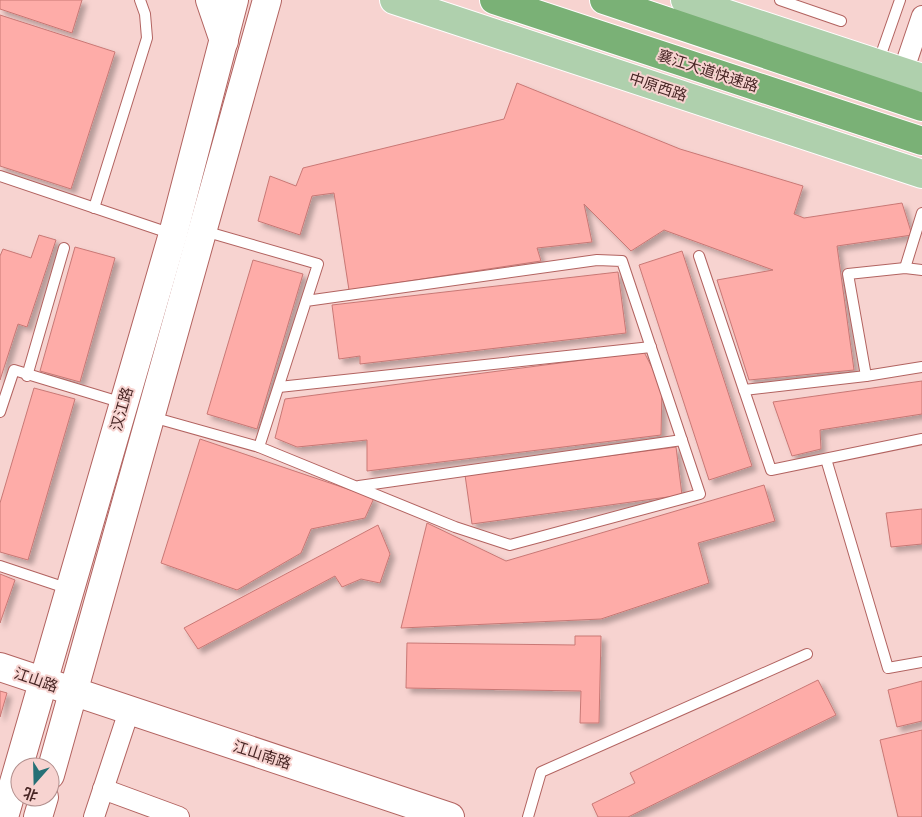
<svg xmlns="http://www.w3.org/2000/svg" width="922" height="817" font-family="'Roboto Serif','Noto Sans SC',serif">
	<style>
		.building { fill: #feaca8; stroke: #c97875; filter: url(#shadow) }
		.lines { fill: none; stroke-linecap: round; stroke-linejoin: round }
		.lane-casing { stroke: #b26360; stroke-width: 12 }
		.street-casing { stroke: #b26360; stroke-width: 22 }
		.secondary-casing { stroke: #b26360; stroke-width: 30 }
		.primary-casing { stroke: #fff; stroke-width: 30 }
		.highway-casing { stroke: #fff; stroke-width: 30 }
		.lane { stroke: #fff; stroke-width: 10 }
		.street { stroke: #fff; stroke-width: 20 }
		.secondary { stroke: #fff; stroke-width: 28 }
		.primary { stroke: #afd0ad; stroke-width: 28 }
		.highway { stroke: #7ab176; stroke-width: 28 }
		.labels { text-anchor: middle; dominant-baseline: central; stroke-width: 4; stroke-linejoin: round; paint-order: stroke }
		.street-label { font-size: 15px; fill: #482625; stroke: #f7d3d0 }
	</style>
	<defs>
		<filter id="shadow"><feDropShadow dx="4.5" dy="4.5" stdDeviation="2.5" flood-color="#0004"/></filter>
	</defs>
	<rect width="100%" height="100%" fill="#f7d3d0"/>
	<g class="building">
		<path d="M0,0h82l-10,33 -72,-24z"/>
		<path d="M0,15l115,37 -44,137 -71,-23z"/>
		<path d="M517,83l163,66 123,37 -9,28 10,4 98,-15 10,32 -75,11 17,124 -105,10 -32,-100 56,-10 -109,-40 -33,21 -47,-47 8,38 -55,6 4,13 -192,29 -15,-97 -22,3 -12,39 -42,-14 12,-45 26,10 7,-18 201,-49z"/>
		<path d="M39,235l17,5 -29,87 -9,-3 -18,56v-124l3,-7 28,9z"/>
		<path d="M75,247l40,11 -35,124 -40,-11z"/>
		<path d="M682,251l70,215 -43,14 -70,-215z"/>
		<path d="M253,260l50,14 -46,155 -50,-15z"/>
		<path d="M618,272l8,61 -266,31v-8l-21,3 -7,-54z"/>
		<path d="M644,352l18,35 -1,48 -294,36v-31l-70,7 -22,-9 10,-39z"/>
		<path d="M922,381v33l-102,16 1,19 -29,7 -19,-54z"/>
		<path d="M34,388l41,11 -47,161 -28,-8v-49z"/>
		<path d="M200,439l174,59 -9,20 -54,11 -10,24 -64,37 -76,-27z"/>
		<path d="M676,447l6,48 -210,29 -7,-49z"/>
		<path d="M764,485l11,36 -77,22 11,40 -108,36 -200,9 26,-105 79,38z"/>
		<path d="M922,509v35l-31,3 -5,-34z"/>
		<path d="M378,525l12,29 -10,29 -19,-4 -19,8 -7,-11 -137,73 -14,-21z"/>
		<path d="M0,574l15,6 -15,43z"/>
		<path d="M575,636h26l-2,87h-19l1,-32 -175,-3 1,-45 168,2z"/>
		<path d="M818,680l18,35 -208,102h-30l-6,-13 43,-21 -5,-10z"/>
		<path d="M922,681v40l-25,6 -9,-37z"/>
		<path d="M0,691l7,2 -7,24z"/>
		<path d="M922,730v87h-24l-18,-77z"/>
	</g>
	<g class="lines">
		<g class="lane-casing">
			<g id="lane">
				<path d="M780,0l61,21"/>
				<path d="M878,63l22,-63"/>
				<path d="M0,176l172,58"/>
				<path d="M94,208l53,-170 -2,-24 -5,-14"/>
				<path d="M204,231l114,33 -59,183 196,80 55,18 190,-51 -78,-233 -25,-1 -291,41"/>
				<path d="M699,256l45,134 122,-14"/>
				<path d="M905,268l17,-55"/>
				<path d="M922,270l-17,-2 -57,6 18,102 56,-9"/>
				<path d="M27,376l37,-128"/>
				<path d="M279,387l372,-40"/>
				<path d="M744,390l27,80 151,-31"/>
				<path d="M0,412l14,-42 109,33"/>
				<path d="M152,417l107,30"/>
				<path d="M826,459l62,209 34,-6"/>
				<path d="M359,486l323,-46"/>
				<path d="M0,566l69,23"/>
				<path d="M528,817l13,-45 266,-118"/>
			</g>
		</g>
		<g class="street-casing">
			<g id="street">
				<path d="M903,72l19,-56"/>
				<path d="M103,789l76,28"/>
				<path d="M94,817l35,-106"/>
			</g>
		</g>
		<g class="secondary-casing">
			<g id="secondary">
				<path d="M210,0l14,41"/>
				<path d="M0,667l450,150"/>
				<path d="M50,775l217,-775"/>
				<path d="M4,817l169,-583 61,-234"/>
				<path d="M38,817l6,-20"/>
			</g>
		</g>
		<g class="primary-casing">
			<g id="primary">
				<path d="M394,0l528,174"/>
				<path d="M685,0l237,78"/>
			</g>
		</g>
		<g class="highway-casing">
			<g id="highway">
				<path d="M494,0l428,141"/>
				<path d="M604,0l318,107"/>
			</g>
		</g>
		<use href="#lane" class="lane"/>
		<use href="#street" class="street"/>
		<use href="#secondary" class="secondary"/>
		<use href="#primary" class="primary"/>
		<use href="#highway" class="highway"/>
	</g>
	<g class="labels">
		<g class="street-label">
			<text transform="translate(708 71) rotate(18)">襄江大道快速路</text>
			<text transform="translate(658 87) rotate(18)">中原西路</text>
			<text transform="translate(122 409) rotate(-74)">汉江路</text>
			<text transform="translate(36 680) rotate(19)">江山路</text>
			<text transform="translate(262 755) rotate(18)">江山南路</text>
		</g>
	</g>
	<g transform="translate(35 782) rotate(200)"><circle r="24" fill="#f7d3d0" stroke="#b18e8c"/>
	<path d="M0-4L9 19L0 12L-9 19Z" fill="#267076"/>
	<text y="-8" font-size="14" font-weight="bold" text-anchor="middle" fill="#482625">北</text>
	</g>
</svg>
